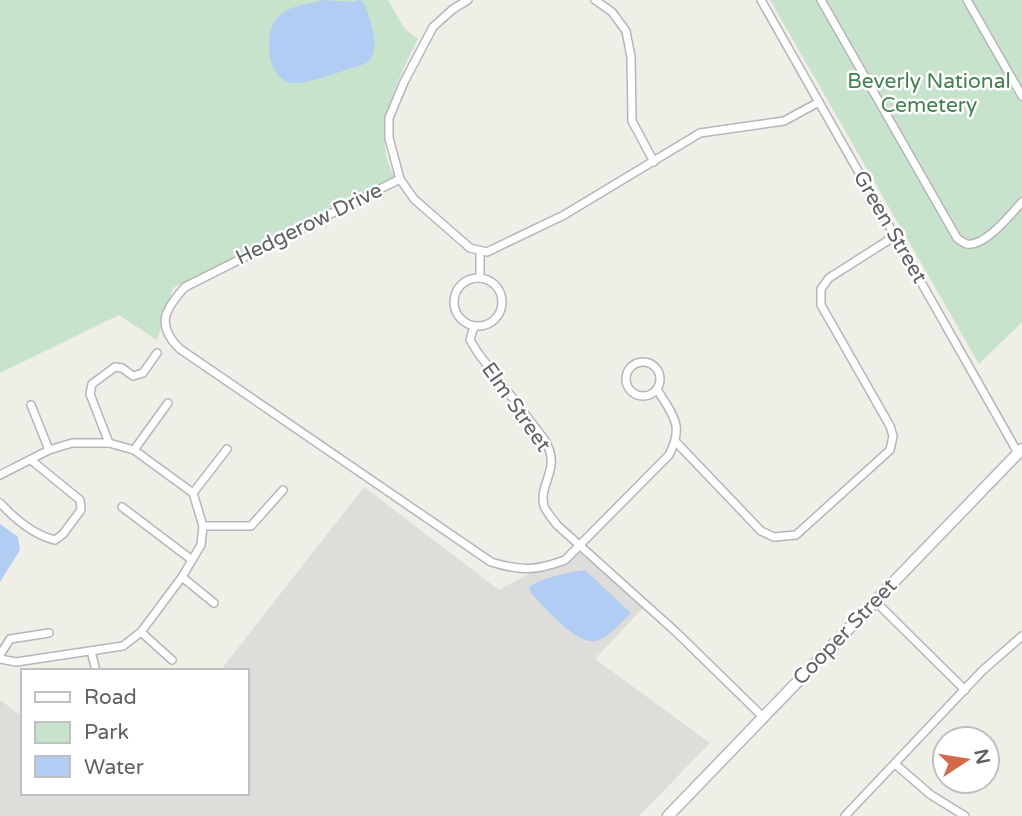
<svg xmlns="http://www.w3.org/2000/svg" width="1022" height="816" font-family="'Varela Round',sans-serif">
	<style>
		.industrial { fill: #deddd9 }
		.green { fill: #c7e3cc }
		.water { fill: #b2cdf4 }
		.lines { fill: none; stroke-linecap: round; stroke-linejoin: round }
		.street-casing { stroke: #b4b6ba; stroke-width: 10 }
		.secondary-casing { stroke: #b6b8bc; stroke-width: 13 }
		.street { stroke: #fff; stroke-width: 7 }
		.secondary { stroke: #fff; stroke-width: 10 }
		.labels { text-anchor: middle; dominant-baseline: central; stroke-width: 5; stroke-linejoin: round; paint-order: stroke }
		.park-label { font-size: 21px; fill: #41824f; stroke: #fff }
		.street-label { font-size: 21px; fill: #5f6165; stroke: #fff }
	</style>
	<rect width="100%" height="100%" fill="#efeee7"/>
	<path class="industrial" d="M364,487l135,103 83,-45 62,62 -49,52 115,84 -71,73h-639v-116l23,17v76h224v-122h-27z"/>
	<g class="green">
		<path d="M0,0h388l16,28 14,11c-20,40 -49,95 -23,138l-222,111 -16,52 -38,-25 -119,58z"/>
		<path d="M770,0h252v322l-43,42z"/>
	</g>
	<g class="water">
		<path d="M324,0l28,2 8,-2 4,3c6,17 20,49 1,61 -16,4 -60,22 -74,19 -25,-6 -28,-50 -13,-66 11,-12 31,-13 46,-17z"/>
		<path d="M0,524l18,13 2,13 -20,32z"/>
		<path d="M585,570l46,43c-10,9 -22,25 -35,28 -20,4 -52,-34 -65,-48l-2,-5c8,-10 42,-16 56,-18z"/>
	</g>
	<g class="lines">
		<g class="street-casing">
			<g id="street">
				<path d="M468,0l-15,9 -20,18 -29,55 -15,36v20l11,41 14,20 56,49 17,4 77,-37 136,-82 84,-12 35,-19"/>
				<path d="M595,0l17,12 14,19 5,26 1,64 22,41"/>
				<path d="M761,0l257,453"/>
				<path d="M821,0l136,238c3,2 6,5 10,6 18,3 44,-30 55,-42"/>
				<path d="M967,0l55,96"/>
				<path d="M400,179l-215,108c-20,22 -30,38 -5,62l311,213c29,9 45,9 74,-2l104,-105c16,-31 3,-40 -12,-66"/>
				<path d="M480,278v-26"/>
				<circle cx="478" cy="302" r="24"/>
				<path d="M474,326l-4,14 8,13 66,86c19,30 -6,43 0,67 2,6 9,13 13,19l119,107 87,85"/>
				<circle cx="643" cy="379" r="17"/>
				<path d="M31,405l18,45"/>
				<path d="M676,442l85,89 13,6 22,-2 94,-85 3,-14 -3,-10 -69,-121v-16l8,-11 66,-42"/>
				<path d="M109,443l-19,-49 2,-10 23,-17 7,1 11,8 10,-3 14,-20"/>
				<path d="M134,450l34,-47"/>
				<path d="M0,475l49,-25 23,-7h37l25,7 59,43 10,33 -2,19 -19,32 -41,55 -18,14 -107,16 -16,-3"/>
				<path d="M193,493l34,-44"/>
				<path d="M0,503c15,16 33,32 55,37l8,-6 18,-24 -1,-10 -49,-40"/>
				<path d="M122,507l70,53"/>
				<path d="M203,526h48l32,-36"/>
				<path d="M182,577l32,26"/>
				<path d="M875,601l90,89"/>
				<path d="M141,632l31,28"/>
				<path d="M91,651l5,20"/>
				<path d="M0,655l10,-16 39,-6"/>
				<path d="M895,764l36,31 34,21"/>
				<path d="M845,816l137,-145 40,-35"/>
			</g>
		</g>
		<g class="secondary-casing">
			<path id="secondary" d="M668,816l354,-367"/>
		</g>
		<use href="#street" class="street"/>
		<use href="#secondary" class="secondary"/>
	</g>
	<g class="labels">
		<g class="park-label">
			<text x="929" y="81">Beverly National<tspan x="929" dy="24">Cemetery</tspan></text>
		</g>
		<g class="street-label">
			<text transform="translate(309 224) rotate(-26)">Hedgerow Drive</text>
			<text transform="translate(890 227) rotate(60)">Green Street</text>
			<text transform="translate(516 407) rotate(55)">Elm Street</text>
			<text transform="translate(845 632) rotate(-46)">Cooper Street</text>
		</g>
	</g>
	<rect x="21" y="669" width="228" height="126" fill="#ffffff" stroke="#bfc0c1" stroke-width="2"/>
	<rect x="35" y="692" width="35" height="10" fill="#ffffff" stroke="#bfc0c1" stroke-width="2"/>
	<text x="84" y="704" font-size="21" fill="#5f6165">Road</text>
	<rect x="35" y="722" width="35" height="21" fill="#c7e3cc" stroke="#bfc0c1" stroke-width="2"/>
	<text x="84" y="739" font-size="21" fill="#5f6165">Park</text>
	<rect x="35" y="756" width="35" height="21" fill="#b2cdf4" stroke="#bfc0c1" stroke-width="2"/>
	<text x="84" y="774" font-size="21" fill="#5f6165">Water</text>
	<g transform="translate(966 760) rotate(78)"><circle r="33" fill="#ffffff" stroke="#bfc0c1" stroke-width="2"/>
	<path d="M0-5L12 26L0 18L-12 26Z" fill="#d46948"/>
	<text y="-10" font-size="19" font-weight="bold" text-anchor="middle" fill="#5f6165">N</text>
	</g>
</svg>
